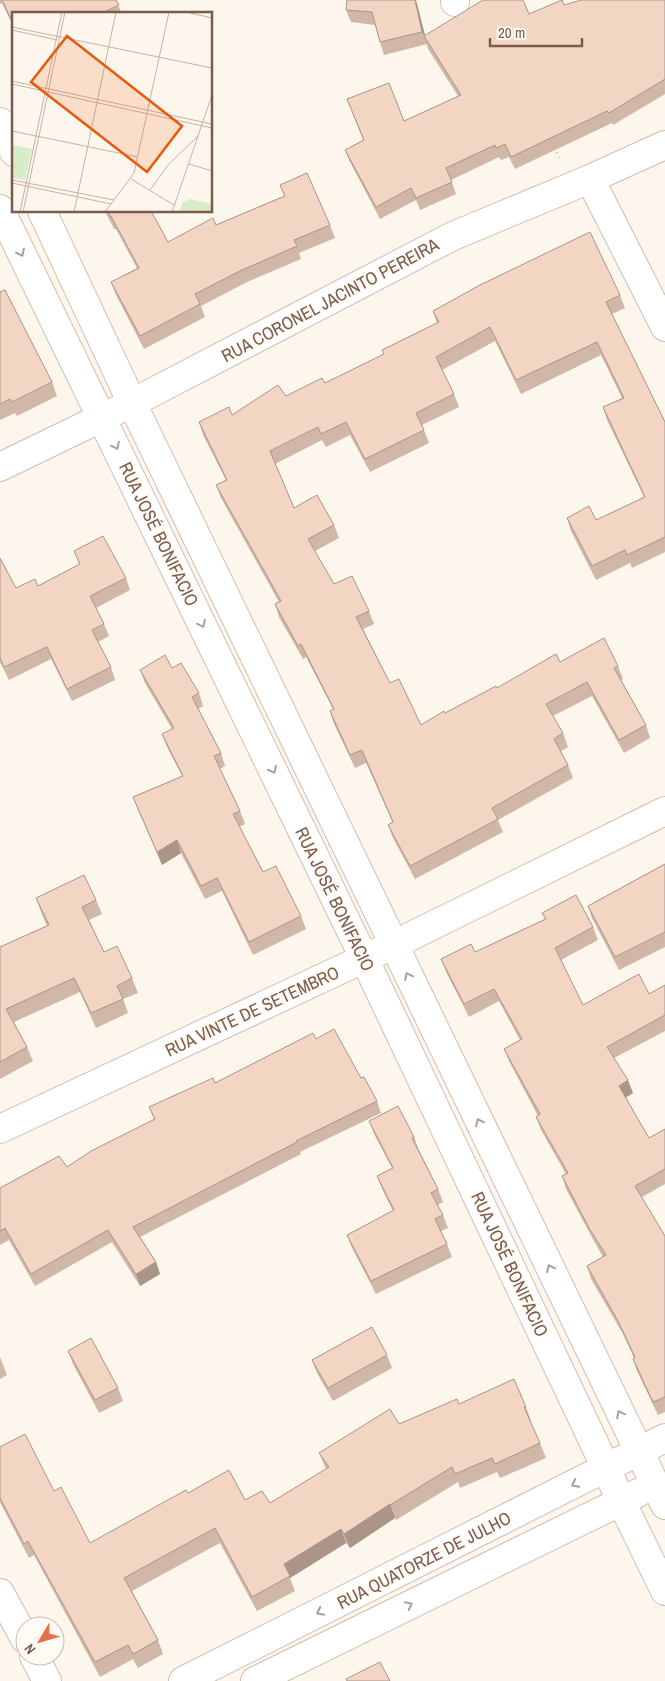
<svg xmlns="http://www.w3.org/2000/svg" width="665" height="1681" font-family="'Archivo Narrow',sans-serif">
	<style>
		.lines { fill: none; stroke-linecap: round; stroke-linejoin: round }
		.minor-casing { stroke: #d1beb0; stroke-width: 30 }
		.path { stroke: #d9b8a5; stroke-width: 3; stroke-dasharray: 1 4; stroke-linecap: butt }
		.minor { stroke: #fff; stroke-width: 28 }
		.wall { fill: #d1b7a8 }
		.shaded-wall { fill: #aa9588 }
		.building { fill: #f3d5c3; stroke: #aa9588 }
		.oneway { stroke: #af9d94 }
		.labels { text-anchor: middle; dominant-baseline: central; stroke-width: 4; stroke-linejoin: round; paint-order: stroke }
		.street-label { font-size: 18px; fill: #7a5c4d; stroke: #fffaf3 }
		.inset-road { fill: none; stroke: #c5b3a7; stroke-width: 1 }
		.view { fill: #e8590c; fill-opacity: 0.15; stroke: #e8590c; stroke-width: 2.5 }
		.inset-edge { fill: none; stroke: #7a5c4d; stroke-width: 2.5 }
	</style>
	<rect width="100%" height="100%" fill="#fdf6ec"/>
	<g class="lines">
		<g class="minor-casing">
			<g id="minor">
				<path d="M455,0v2"/>
				<path d="M0,122l14,30"/>
				<path d="M590,179l75,148"/>
				<path d="M0,209l364,749 242,510 15,33 44,90"/>
				<path d="M42,211l90,192 533,1102"/>
				<path d="M0,467l132,-64 321,-167 137,-57 75,-34"/>
				<path d="M0,1129l393,-184 272,-134"/>
				<path d="M0,1593l25,46"/>
				<path d="M34,1656l13,25"/>
				<path d="M183,1681l482,-243"/>
				<path d="M255,1681l383,-188"/>
			</g>
		</g>
		<path class="path" d="M554,148l7,12"/>
		<use href="#minor" class="minor"/>
	</g>
	<g class="wall">
		<path d="M0,0h116l6,14h-108v14l-12,-25 -2,1z"/>
		<path d="M416,0l9,36 104,-22 35,-9 101,-5v94l-52,31 -1,-2 -97,46 -6,-12 -8,3 -2,-3 -48,23 5,14 -36,16 -4,-10 -36,19 -30,-57 -5,-12 18,-10 -16,-41 57,22 54,-25 -30,-47 -1,-5 -43,11 -4,-13 -5,-17 -24,-3 -5,-12z"/>
		<path d="M280,185l50,40 5,13 -36,15 2,6 -54,23 -46,24 4,11 -61,32 -28,-54 -5,-13 26,-14 -21,-39h-2l-9,-18h46l17,31 48,-17 68,-29z"/>
		<path d="M0,292l52,90 5,14 -40,20 -2,-3 -15,7z"/>
		<path d="M620,295l5,13 -13,6 53,108v130l-33,16 -2,-5 -34,17 -25,-49 -4,-13 29,2 48,-23 -37,-77 -4,-13 19,-9 -21,-43 -80,39 -26,-53 -53,29 12,24 5,13 -37,18 7,18 -59,29 -20,-37 -24,12 -4,-7 -47,24 19,44 40,17 5,13 -24,13 19,33 35,27 5,13 -11,5 27,54 31,42 76,-37 63,-26 58,4 5,13 -2,1 25,45 4,13 -26,15 -32,-57 -39,20 10,17 5,14 -7,4 7,14 5,13 -75,42 5,12 -88,47 -22,-41 -5,-13 5,-2 -27,-60 -11,5 -21,-44 -4,-13 3,-2 -27,-52 -3,2 -24,-42 -4,-13 4,-2 -58,-104 -5,-13 10,-5 -23,-45 -4,-13 33,-7 54,-19 39,-13 59,-28 -2,-5 55,-27 -4,-12z"/>
		<path d="M74,551l52,27 4,12 -34,18 8,16 5,12 -11,6 13,25 4,13 -43,21 -21,-42 -42,21 -9,-18v-104l16,30 22,-2 41,-22z"/>
		<path d="M172,668l27,25 4,13 -5,3 23,44 4,13 -5,3 20,42 5,13 -6,3 24,45 38,44 5,13 -53,26 -31,-64 -17,8 -24,-46 -19,12 -24,-55 -5,-13 49,-21 -15,-29 -5,-13 10,-5 -27,-46 -5,-13z"/>
		<path d="M665,864v83l-46,23 -27,-52 -4,-12z"/>
		<path d="M36,898l60,2 6,14 -13,6 15,32 28,26 6,15 -15,6 5,14 -32,15 -16,-36 -66,30 13,25 6,14 -33,18v-132l47,-21 -6,-14z"/>
		<path d="M542,913l51,14 5,13 -37,20 22,45 66,-11 16,-9v46l-51,27 19,35 -8,5 24,40 16,-9v55l-23,13 23,39v176l-7,3 -21,-44 -4,-12 1,-1 -11,-24 -32,-55 -4,-13 16,-9 -9,-16 -28,-52 -4,-13 4,-2 -25,-44 -5,-13 2,-1 -29,-55 -5,-12 16,-9 -21,-39 -30,16 -23,-45 -5,-13 34,-7 70,-33z"/>
		<path d="M316,1039l45,39 16,23 4,12 -81,39 1,2 -161,83 16,25 4,12 -20,12 -28,-44 -77,44 -26,-46 -9,5v-57l67,-21 87,-48 -5,-12 66,-24z"/>
		<path d="M369,1121l45,16 5,13 19,39 5,13 -5,3 5,10 5,13 -7,3 6,13 5,13 -76,37 -24,-46 -5,-13 46,-24 -11,-22 -5,-13 15,-8 -18,-34z"/>
		<path d="M68,1351l50,37 5,13 -24,12 -26,-49z"/>
		<path d="M387,1355l5,13 -59,33 -16,-28 -5,-13z"/>
		<path d="M0,1357l7,18 -7,4z"/>
		<path d="M459,1404l67,3 5,14h-1l10,22 6,15 -46,20 -3,-6 -37,16 -2,-6 -62,38 -1,-2 -45,30 -4,-5 -56,35 5,13 -38,20 -37,-68 -88,48 26,49 5,14 -25,14 -5,-9 -33,18 -66,-122 -5,3 -29,-56v-55l54,44 36,52 98,-50 82,10 56,-34 -7,-16 80,-29z"/>
	</g>
	<g class="shaded-wall">
		<path d="M415,0h1l10,39 -4,-7z"/>
		<path d="M177,840l4,13 -19,12 -5,-13z"/>
		<path d="M628,1080l5,13 -10,6 -4,-13z"/>
		<path d="M156,1262l4,12 -20,12 -4,-12z"/>
		<path d="M390,1504l5,14 -45,30 -6,-14z"/>
		<path d="M341,1529l5,14 -56,35 -6,-14z"/>
	</g>
	<g class="building">
		<path d="M2,0h114l3,5 -19,9h-86v11z"/>
		<path d="M347,0h68l7,32 -42,10 -8,-30 -26,-2z"/>
		<path d="M483,0h40l6,14 33,-14 2,5 17,-5h84v79l-56,34 -2,-2 -96,46 -6,-13 -9,4 -1,-3 -49,23 6,14 -36,16 -5,-10 -35,19 -31,-57 19,-10 -17,-41 42,-16 15,38 57,-26 -37,-59z"/>
		<path d="M307,173l23,52 -36,15 3,6 -55,24 -47,24 5,10 -60,32 -29,-54 28,-14 -28,-52h-1l-3,-5h44l17,31 45,-24 3,7 69,-29 -5,-11z"/>
		<path d="M590,232l30,63 -14,7 59,120v115l-38,18 -2,-5 -33,16 -25,-48 22,-12 7,14 49,-23 -42,-90 21,-9 -27,-56 -81,38 -26,-53 -54,30 18,37 -38,19 8,17 -59,29 -19,-37 -25,12 -3,-7 -48,24 24,57 23,-13 17,30 -26,14 26,45 18,-8 17,35 -13,6 34,66 9,-4 22,46 23,-14 1,2 51,-27 1,2 59,-34 4,8 44,-24 14,28 -4,2 32,57 -27,15 -32,-58 -41,22 17,29 -9,6 14,26 -76,43 6,11 -88,47 -22,-41 5,-3 -31,-72 -12,5 -20,-44 4,-2 -33,-65 -3,2 -23,-42 6,-3 -65,-116 11,-5 -28,-58 30,-15 3,8 46,-30 8,11 36,-18 3,5 59,-29 -2,-4 57,-28 -6,-11 47,-26z"/>
		<path d="M5,290l47,92 -40,20 -2,-3 -10,5v-112z"/>
		<path d="M103,536l23,42 -36,18 14,28 -12,6 19,37 -44,22 -20,-42 -43,20 -4,-9v-100l16,30 19,-9 3,7 42,-22 -6,-13z"/>
		<path d="M165,655l7,13 9,-5 18,30 -7,4 29,56 -7,3 26,55 -7,3 30,58 13,-6 25,50 -52,26 -32,-64 -16,8 -24,-46 -20,12 -24,-55 50,-21 -21,-42 12,-6 -34,-58z"/>
		<path d="M665,864v68l-50,25 -27,-51z"/>
		<path d="M84,875l12,25 -14,7 22,45 13,-6 15,32 -15,8 6,13 -32,14 -17,-35 -68,31 21,38 -27,15v-115l49,-22 -13,-27z"/>
		<path d="M576,895l17,32 -38,21 28,57 56,-31 10,20 16,-9v30l-58,32 21,33 -9,6 30,52 16,-9v40l-30,17 30,50v161l-12,5 -20,-43 2,-2 -17,-36 -31,-55 19,-11 -17,-27 -27,-52 6,-3 -32,-56 4,-3 -36,-65 18,-10 -28,-50 -30,15 -23,-45 30,-15 4,8 71,-33 -4,-6z"/>
		<path d="M334,1029l27,49 3,-1 13,24 -81,40 1,1 -164,85 23,35 -20,12 -28,-44 -77,44 -26,-46 -5,3v-43l59,-32 8,11 24,-16 64,-32 -6,-12 64,-29 2,5 98,-50 3,6z"/>
		<path d="M398,1106l16,31 -2,1 26,51 -7,4 12,22 -8,4 12,25 -76,37 -24,-46 47,-25 -17,-34 16,-8 -24,-47z"/>
		<path d="M372,1327l15,28 -59,33 -16,-28z"/>
		<path d="M91,1338l27,50 -23,12 -27,-49z"/>
		<path d="M514,1379l12,28h-2l16,36 -45,21 -3,-6 -37,16 -3,-7 -62,38v-1l-46,30 -3,-5 -57,35 6,12 -38,21 -37,-69 -91,50 34,62 -25,14 -5,-9 -33,17 -67,-121 -4,3 -24,-46v-51l25,-13 29,57 7,-4 29,56 96,-53 2,3 41,-23 16,30 17,-9 8,12 59,-36 -10,-14 71,-44 9,15 58,-25 2,5z"/>
		<path d="M380,1662l10,19h-43l-1,-2z"/>
	</g>
	<defs><path id="oneway-chevron" d="M-2-3.5L2.5 0L-2 3.5" fill="none" stroke-width="1.6" stroke-linecap="round" stroke-linejoin="round" transform="scale(1.25)"/></defs>
	<g class="oneway">
		<use href="#oneway-chevron" transform="translate(21 253) rotate(64)"/>
		<use href="#oneway-chevron" transform="translate(116 446) rotate(64)"/>
		<use href="#oneway-chevron" transform="translate(202 624) rotate(64)"/>
		<use href="#oneway-chevron" transform="translate(273 770) rotate(64)"/>
		<use href="#oneway-chevron" transform="translate(408 976) rotate(-116)"/>
		<use href="#oneway-chevron" transform="translate(479 1122) rotate(-116)"/>
		<use href="#oneway-chevron" transform="translate(550 1268) rotate(-116)"/>
		<use href="#oneway-chevron" transform="translate(620 1414) rotate(-116)"/>
		<use href="#oneway-chevron" transform="translate(575 1484) rotate(153)"/>
		<use href="#oneway-chevron" transform="translate(409 1605) rotate(-26)"/>
		<use href="#oneway-chevron" transform="translate(320 1612) rotate(153)"/>
	</g>
	<g class="labels">
		<g class="street-label">
			<text transform="translate(330 300) rotate(-28)">RUA CORONEL JACINTO PEREIRA</text>
			<text transform="translate(159 534) rotate(64)">RUA JOSÉ BONIFACIO</text>
			<text transform="translate(335 899) rotate(64)">RUA JOSÉ BONIFACIO</text>
			<text transform="translate(252 1011) rotate(-25)">RUA VINTE DE SETEMBRO</text>
			<text transform="translate(510 1264) rotate(65)">RUA JOSÉ BONIFACIO</text>
			<text transform="translate(424 1560) rotate(-27)">RUA QUATORZE DE JULHO</text>
		</g>
	</g>
	<g transform="translate(12 12)">
		<rect width="200" height="200" fill="#fdf6ec"/>
		<path d="M0,133l20,4 -7,31 -13,-2zM178,187l22,5v8h-33l4,-10z" fill="#d8ecc9"/>
		<path class="inset-road" d="M174,0l26,6M0,15l200,41M0,18l45,10M0,69l200,43M0,72l200,44M0,119l126,26M177,152l23,7M119,167l43,26M0,168l102,20M0,171l99,21M138,178l19,-26 29,-28M8,200l42,-200M11,200l42,-200M62,200l42,-200M93,200l29,-39 35,-161M160,200l40,-117"/>
		<path class="view" d="M55,24l115,90 -35,46 -116,-90z"/>
		<rect width="200" height="200" class="inset-edge"/>
	</g>
	<g transform="translate(40 1641) rotate(232)"><circle r="24" fill="#fffaf3" stroke="#cabbb1"/>
	<path d="M0-4L9 19L0 12L-9 19Z" fill="#e76f51"/>
	<text y="-8" font-size="14" font-weight="bold" text-anchor="middle" fill="#7a5c4d">N</text>
	</g>
	<path d="M490 38v8h92v-8" fill="none" stroke="#7a5c4d" stroke-width="2.5"/>
	<text x="498" y="38" font-size="15" fill="#7a5c4d" stroke="#fffaf3" stroke-width="4" paint-order="stroke">20 m</text>
</svg>
